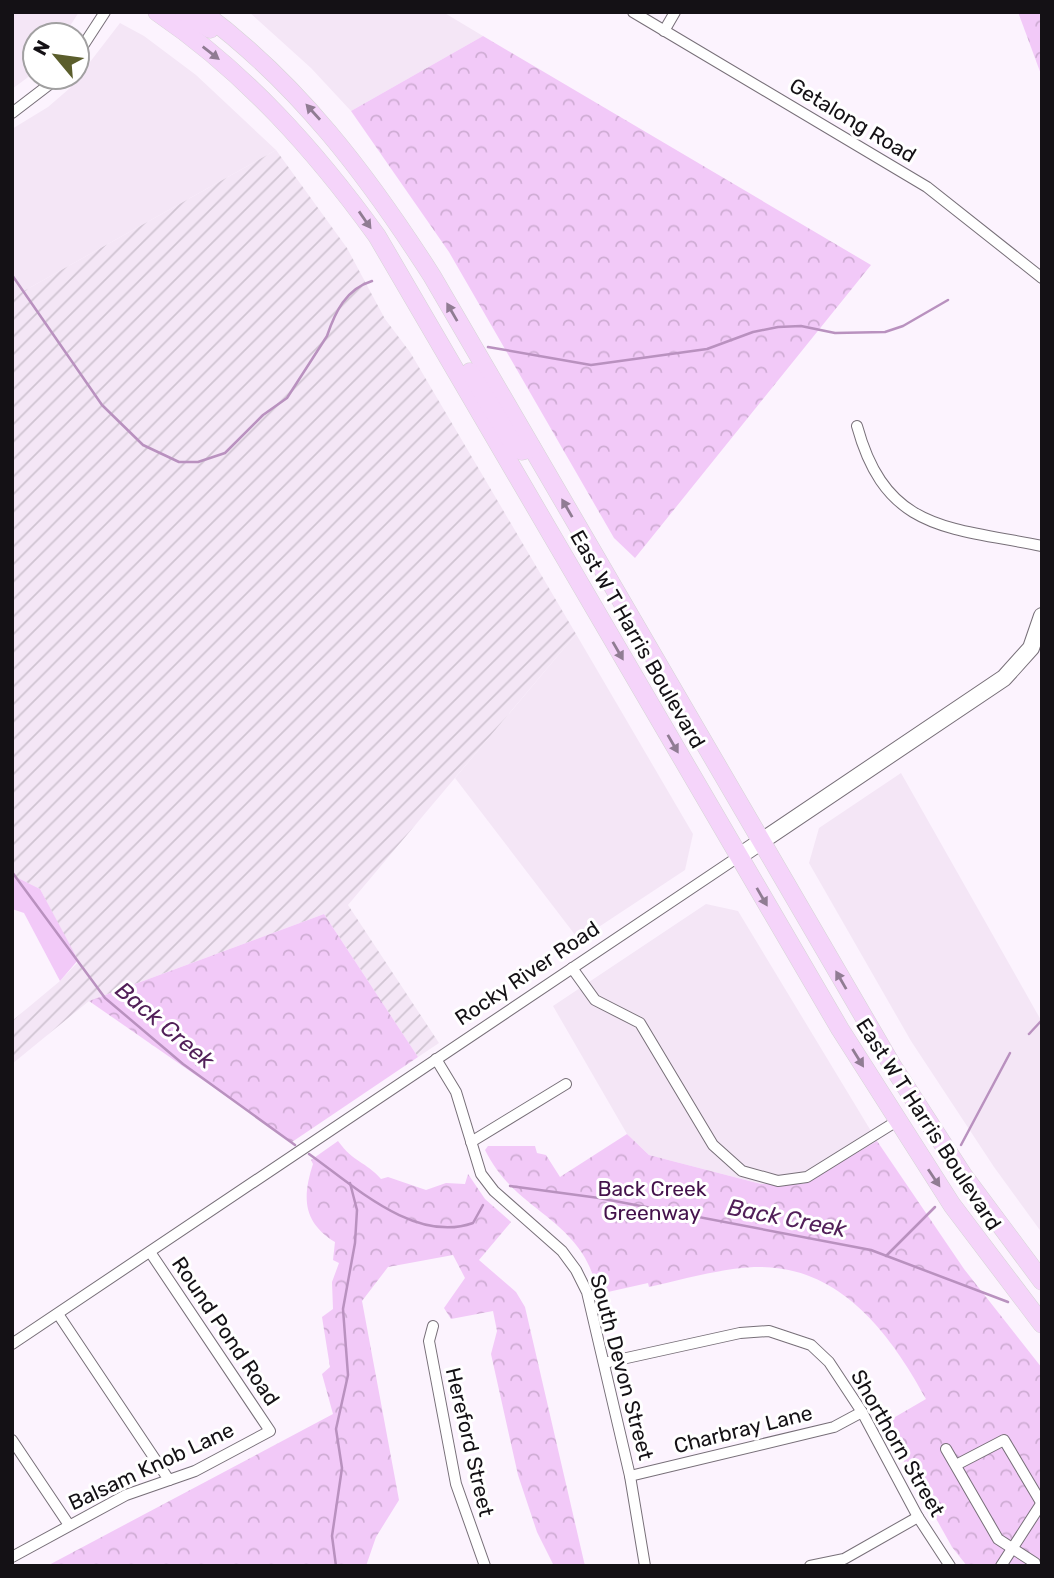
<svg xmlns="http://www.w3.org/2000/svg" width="1054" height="1578" font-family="Rubik,sans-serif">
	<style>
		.built { fill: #f4e6f6 }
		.industrial { fill: url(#industrial-furrows) }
		.green { fill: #f2c9f8 }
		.forest { fill: url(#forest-crowns) }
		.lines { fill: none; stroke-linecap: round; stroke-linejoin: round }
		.stream { stroke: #b991bf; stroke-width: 2.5 }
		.street-casing { stroke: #776f78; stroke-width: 12 }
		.secondary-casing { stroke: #776f78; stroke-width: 18 }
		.primary-casing { stroke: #d5d4d5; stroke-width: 19 }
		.street { stroke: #fff; stroke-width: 10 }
		.secondary { stroke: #fff; stroke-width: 16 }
		.primary { stroke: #f5d4fa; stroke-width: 18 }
		.oneway { fill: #907c93 }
		.labels { text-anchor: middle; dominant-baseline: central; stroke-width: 6; stroke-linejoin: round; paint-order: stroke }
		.street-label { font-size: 21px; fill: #141115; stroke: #fff }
		.park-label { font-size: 21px; fill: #44124b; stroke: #fff }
		.water-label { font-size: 23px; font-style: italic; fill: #522059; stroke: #fff }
	</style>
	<defs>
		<pattern id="industrial-furrows" width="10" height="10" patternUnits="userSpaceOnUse" patternTransform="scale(1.75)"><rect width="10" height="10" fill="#f4e6f6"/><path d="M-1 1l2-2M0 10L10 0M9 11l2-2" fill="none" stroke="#d0c4d2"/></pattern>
		<pattern id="forest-crowns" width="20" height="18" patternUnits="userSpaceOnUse" patternTransform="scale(1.75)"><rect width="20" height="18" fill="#f2c9f8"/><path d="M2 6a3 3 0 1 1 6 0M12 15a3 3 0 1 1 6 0" fill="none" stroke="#cfacd4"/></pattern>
	</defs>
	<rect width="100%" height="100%" fill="#fcf3fe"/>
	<g class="built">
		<path d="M12,12h67l-15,23h-29v37l-23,17z"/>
		<path d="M249,12h194l40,24 -132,75 -40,-43z"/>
		<path d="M120,23l24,13 52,39 80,75 -254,142 -10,9v-172l36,-22 22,-19z"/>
		<path d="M576,634l117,200 -8,36 -106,70 -124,-162z"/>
		<path d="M901,773l141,249v211l-48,-66 -83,-126 -102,-178 10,-35z"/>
		<path d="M706,904l32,7 139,230 -74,43h-42l-112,-29 -22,-21 -74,-128z"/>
	</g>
	<path class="industrial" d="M276,150l71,98 38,71 25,33 166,282 -228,271 91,138 -21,14 -94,-143 -235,87 -77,63v-43l48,-40 18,-19 -38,-73 -28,-14v-574l10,-9z"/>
	<path class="green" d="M12,875l28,14 38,71 -18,21 -36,-68 -12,-4z"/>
	<g class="forest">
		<path d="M1018,12h24v65z"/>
		<path d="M483,36l388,229 -236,293 -21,-20 -165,-286 -98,-141z"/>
		<path d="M324,914l94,143 -126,85 -203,-141z"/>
		<path d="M627,1134l22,21 112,29h42l74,-43 87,128 78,99v198h-75l-15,-19 -69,-123 43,-25c-36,-66 -87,-135 -172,-132 -35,2 -70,12 -105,20l-1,-4 -49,11c-4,-14 -9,-29 -17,-41 -28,-42 -71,-51 -97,-103l3,-4h47l2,7 9,2 14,22z"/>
		<path d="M338,1141c16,22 27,20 43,38l7,-2 38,13 20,-7 19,1 3,-10 17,25 26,23 -32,38 37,32 9,15 60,259h-31l-17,-34 -19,-57 -27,-121 6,-23 -4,-20 -42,8 -7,-11 21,-30 -12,-23 -65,12 -26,34 37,199 -23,37 -10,29h-319l286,-152 -11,-40 8,-7 -8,-50 11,-8 -1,-27 7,-19 -6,-3 2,-18c-32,-20 -33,-44 -22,-78l-2,-4z"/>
	</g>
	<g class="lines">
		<g class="stream">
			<path d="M12,275l90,130 41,40 36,17h19l27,-9 38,-38 24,-17 40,-62c8,-24 19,-47 45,-55"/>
			<path d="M488,347l103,18 116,-16 46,-17 25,-5 23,-1 34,7 50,-1 18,-6 45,-26"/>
			<path d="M12,872l93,126 78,66 112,81"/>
			<path d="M1029,1034l13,-14"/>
			<path d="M961,1145l49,-92"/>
			<path d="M309,1154c44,31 106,90 164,69l10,-18"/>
			<path d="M510,1186l89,12 272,52 137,52"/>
			<path d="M886,1256l49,-49"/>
			<path d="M336,1566l-4,-30 10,-68 -6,-39 12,-54 -5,-66 12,-66 2,-33 -7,-27"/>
		</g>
		<g class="street-casing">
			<g id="street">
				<path d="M633,12l294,175 115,91"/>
				<path d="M664,31l11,-19"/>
				<path d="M77,55l28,-43"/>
				<path d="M12,113l47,-36"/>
				<path d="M857,426c29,106 92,101 185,120"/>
				<path d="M572,968l23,32 45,23 73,122 29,26 36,10 29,-4 90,-56"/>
				<path d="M436,1059l20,33 25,82 13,17 68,60 14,19 11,22 43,184 15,90"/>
				<path d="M471,1142l95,-58"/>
				<path d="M58,1314l111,166"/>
				<path d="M433,1326l-4,15 27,143 29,82"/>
				<path d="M12,1344l726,-487"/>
				<path d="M604,1363l136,-30 29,-2 42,14 18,17 33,50 56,105 32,49"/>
				<path d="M12,1440l57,85"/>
				<path d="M946,1449l52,90 37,24"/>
				<path d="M956,1465l48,-25 38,64"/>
				<path d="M630,1476l204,-49 28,-15"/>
				<path d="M12,1557l114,-62 69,-24 75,-40 -120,-179"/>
				<path d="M810,1566l34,-7 74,-42"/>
				<path d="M1001,1566l40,-62"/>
			</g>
		</g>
		<g class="secondary-casing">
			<path id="secondary" d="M738,857l266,-179 27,-30 11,-32"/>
		</g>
		<g class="primary-casing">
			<g id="primary">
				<path d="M157,12c88,60 158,138 220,224l463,793 112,176 90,119"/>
				<path d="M184,12l26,17"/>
				<path d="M202,12c97,72 166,164 230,264l461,791 70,108 79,106"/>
				<path d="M470,372l44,73 8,6 10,-3"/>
			</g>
		</g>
		<use href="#street" class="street"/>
		<use href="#secondary" class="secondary"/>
		<use href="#primary" class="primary"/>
	</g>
	<defs><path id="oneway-solid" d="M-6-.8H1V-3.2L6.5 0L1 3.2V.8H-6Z" transform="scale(1.75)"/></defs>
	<g class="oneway">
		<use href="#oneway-solid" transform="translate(211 53) rotate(38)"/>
		<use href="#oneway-solid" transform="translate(313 112) rotate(-132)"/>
		<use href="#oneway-solid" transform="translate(365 220) rotate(55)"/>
		<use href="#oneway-solid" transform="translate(452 312) rotate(-120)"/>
		<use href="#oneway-solid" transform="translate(567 508) rotate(-120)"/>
		<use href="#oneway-solid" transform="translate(618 651) rotate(60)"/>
		<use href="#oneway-solid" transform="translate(673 744) rotate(60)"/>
		<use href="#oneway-solid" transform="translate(762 897) rotate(60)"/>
		<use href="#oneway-solid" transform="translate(841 980) rotate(-120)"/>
		<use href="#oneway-solid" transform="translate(858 1058) rotate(58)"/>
		<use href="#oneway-solid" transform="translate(934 1178) rotate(56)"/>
	</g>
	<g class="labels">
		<g class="street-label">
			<text transform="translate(853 120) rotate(31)">Getalong Road</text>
			<text transform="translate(638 639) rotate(60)">East W T Harris Boulevard</text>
			<text transform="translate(527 973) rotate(-34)">Rocky River Road</text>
			<text transform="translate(929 1124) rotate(57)">East W T Harris Boulevard</text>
			<text transform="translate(226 1331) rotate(56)">Round Pond Road</text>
			<text transform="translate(622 1367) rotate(75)">South Devon Street</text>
			<text transform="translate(743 1429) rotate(-14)">Charbray Lane</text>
			<text transform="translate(470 1442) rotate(77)">Hereford Street</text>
			<text transform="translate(898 1443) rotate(60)">Shorthorn Street</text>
			<text transform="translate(151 1466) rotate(-25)">Balsam Knob Lane</text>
		</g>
		<g class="park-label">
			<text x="652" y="1188">Back Creek<tspan x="652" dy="24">Greenway</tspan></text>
		</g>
		<g class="water-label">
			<text transform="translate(165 1025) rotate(40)">Back Creek</text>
			<text transform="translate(787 1218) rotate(11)">Back Creek</text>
		</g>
	</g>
	<rect width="1054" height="1578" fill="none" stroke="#141115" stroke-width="28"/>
	<g transform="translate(56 56) rotate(299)"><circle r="33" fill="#ffffff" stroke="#a1a0a1" stroke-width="2"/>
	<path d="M0-5L12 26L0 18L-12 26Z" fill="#5b5e2c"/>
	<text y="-10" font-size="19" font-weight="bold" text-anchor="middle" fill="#141115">N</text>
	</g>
</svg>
